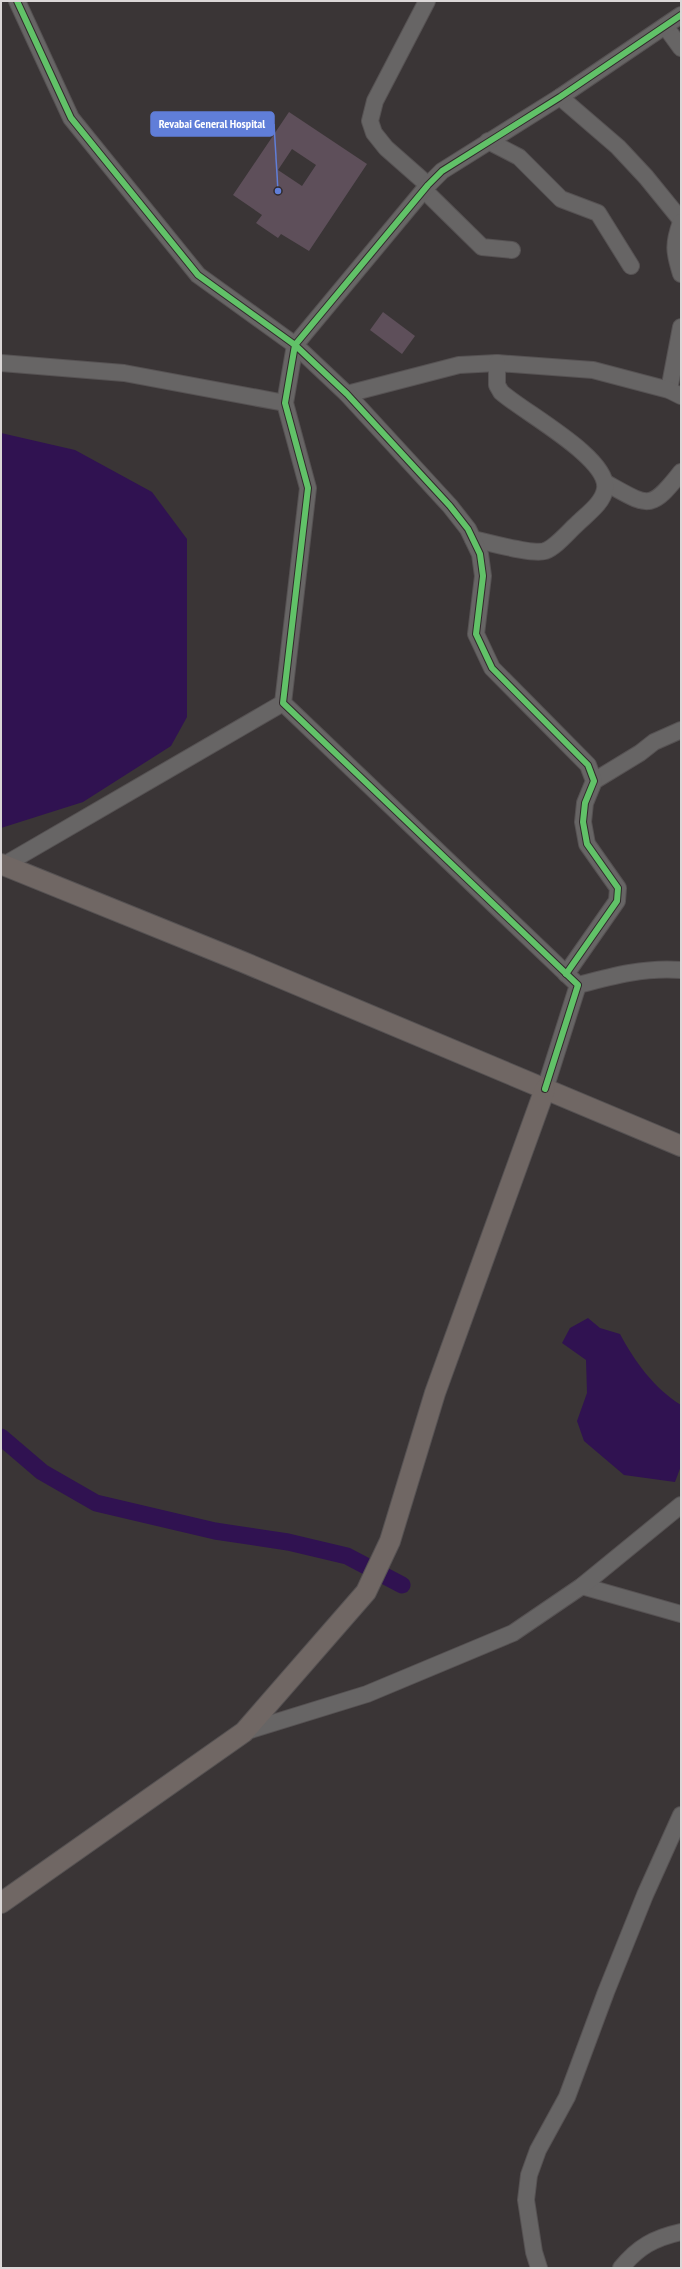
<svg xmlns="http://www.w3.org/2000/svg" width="682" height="2269" font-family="'PT Sans Narrow',sans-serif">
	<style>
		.water { fill: #301251 }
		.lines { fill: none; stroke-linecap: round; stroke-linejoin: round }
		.canal { stroke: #301251; stroke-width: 17 }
		.building { fill: #5e4f5a; fill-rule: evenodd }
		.minor-casing { stroke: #565253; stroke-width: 18 }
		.major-casing { stroke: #565253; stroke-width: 22 }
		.minor { stroke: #676565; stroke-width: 16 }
		.major { stroke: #706764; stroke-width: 20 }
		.cycleway-casing { stroke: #312a2b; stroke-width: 8 }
		.cycleway { stroke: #61c268; stroke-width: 6 }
		.leader { fill: none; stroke: #607ed8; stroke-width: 1.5 }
		.callout-dot { fill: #607ed8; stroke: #312a2b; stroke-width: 1.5 }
		.callout { fill: #607ed8; stroke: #607ed8; stroke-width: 1.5 }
		.callout-label { font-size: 12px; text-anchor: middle; font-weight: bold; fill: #fff }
	</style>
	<rect width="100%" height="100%" fill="#3a3536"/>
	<g class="water">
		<path d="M1,433l74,17 77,42 35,47v178l-16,29 -88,56 -82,26z"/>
		<path d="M588,1318l12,10 20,6c15,28 34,54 61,71v61l-6,16 -51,-7 -40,-34 -7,-20 10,-28 -1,-33 -24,-17 8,-15z"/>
	</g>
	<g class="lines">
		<path class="canal" d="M1,1437l41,35 54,31 119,28 73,11 59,14 55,29"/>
	</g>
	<g class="building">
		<path d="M289,112l78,52 -58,87 -28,-17 -3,4 -22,-15 6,-8 -29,-20zM292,149l24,16 -14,21 -24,-16z"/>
		<path d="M383,312l32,24 -13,18 -32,-24z"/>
	</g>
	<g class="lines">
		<g class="minor-casing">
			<g id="minor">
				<path d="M17,1l54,117 127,157 97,70 -10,58 23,85 -25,215 295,282 -33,104"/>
				<path d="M427,1l-52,100 -5,20 4,12 12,15 42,37"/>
				<path d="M665,26l16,22"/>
				<path d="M560,97l58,50 28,30 35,43"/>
				<path d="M488,141l31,16 42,42 37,14 33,53"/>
				<path d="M424,190l58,57 30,3"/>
				<path d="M681,222c-8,22 -7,30 0,52"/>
				<path d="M1,363l123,10 161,30"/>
				<path d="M669,390l12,-63"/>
				<path d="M347,394l112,-29 38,-2 96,7 76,20 12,6"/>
				<path d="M606,483c42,23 44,29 75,-11"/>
				<path d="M473,539c15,3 59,16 72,12 11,-4 23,-19 32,-27 10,-10 26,-21 28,-35 5,-31 -82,-77 -104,-97l-4,-7v-22"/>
				<path d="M594,781l46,-28 14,-11 27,-12"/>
				<path d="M4,865l279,-162"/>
				<path d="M566,974l51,-73 1,-13 -31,-44 -4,-22 2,-19 9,-22 -6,-16 -96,-97 -16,-34 7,-58 -3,-22 -12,-25 -18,-23 -103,-112 -52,-49 133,-160 14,-14 118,-74 121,-82"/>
				<path d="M578,985c34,-9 67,-18 103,-15"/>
				<path d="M582,1586l99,28"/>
				<path d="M244,1732l123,-38 146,-61 69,-47 99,-81"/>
				<path d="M539,2268l-5,-16 -8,-52 3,-25 9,-25 29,-53 39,-105 39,-97 36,-80"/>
				<path d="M621,2268c17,-21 33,-30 60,-36"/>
			</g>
		</g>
		<g class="major-casing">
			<g id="major">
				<path d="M1,864l242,98 438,184"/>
				<path d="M1,1903l243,-171 122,-140 24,-51 45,-148 110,-304"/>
			</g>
		</g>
		<use href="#minor" class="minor"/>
		<use href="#major" class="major"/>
		<g class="cycleway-casing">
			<g id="cycleway">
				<path d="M17,1l54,117 127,157 97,70 -10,58 23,85 -25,215 295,282 -33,104"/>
				<path d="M566,974l51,-73 1,-13 -31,-44 -4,-22 2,-19 9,-22 -6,-16 -96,-97 -16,-34 7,-58 -3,-22 -12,-25 -18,-23 -103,-112 -52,-49 133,-160 14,-14 118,-74 121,-82"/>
			</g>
		</g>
		<use href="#cycleway" class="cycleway"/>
	</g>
	<path class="leader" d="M278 191L274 124"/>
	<circle class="callout-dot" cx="278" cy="191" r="4"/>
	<rect class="callout" x="151" y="112" width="123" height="24" rx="4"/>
	<g class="callout-label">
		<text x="212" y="128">Revabai General Hospital</text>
	</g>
	<rect width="682" height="2269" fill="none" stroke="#dbd7d7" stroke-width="4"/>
</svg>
